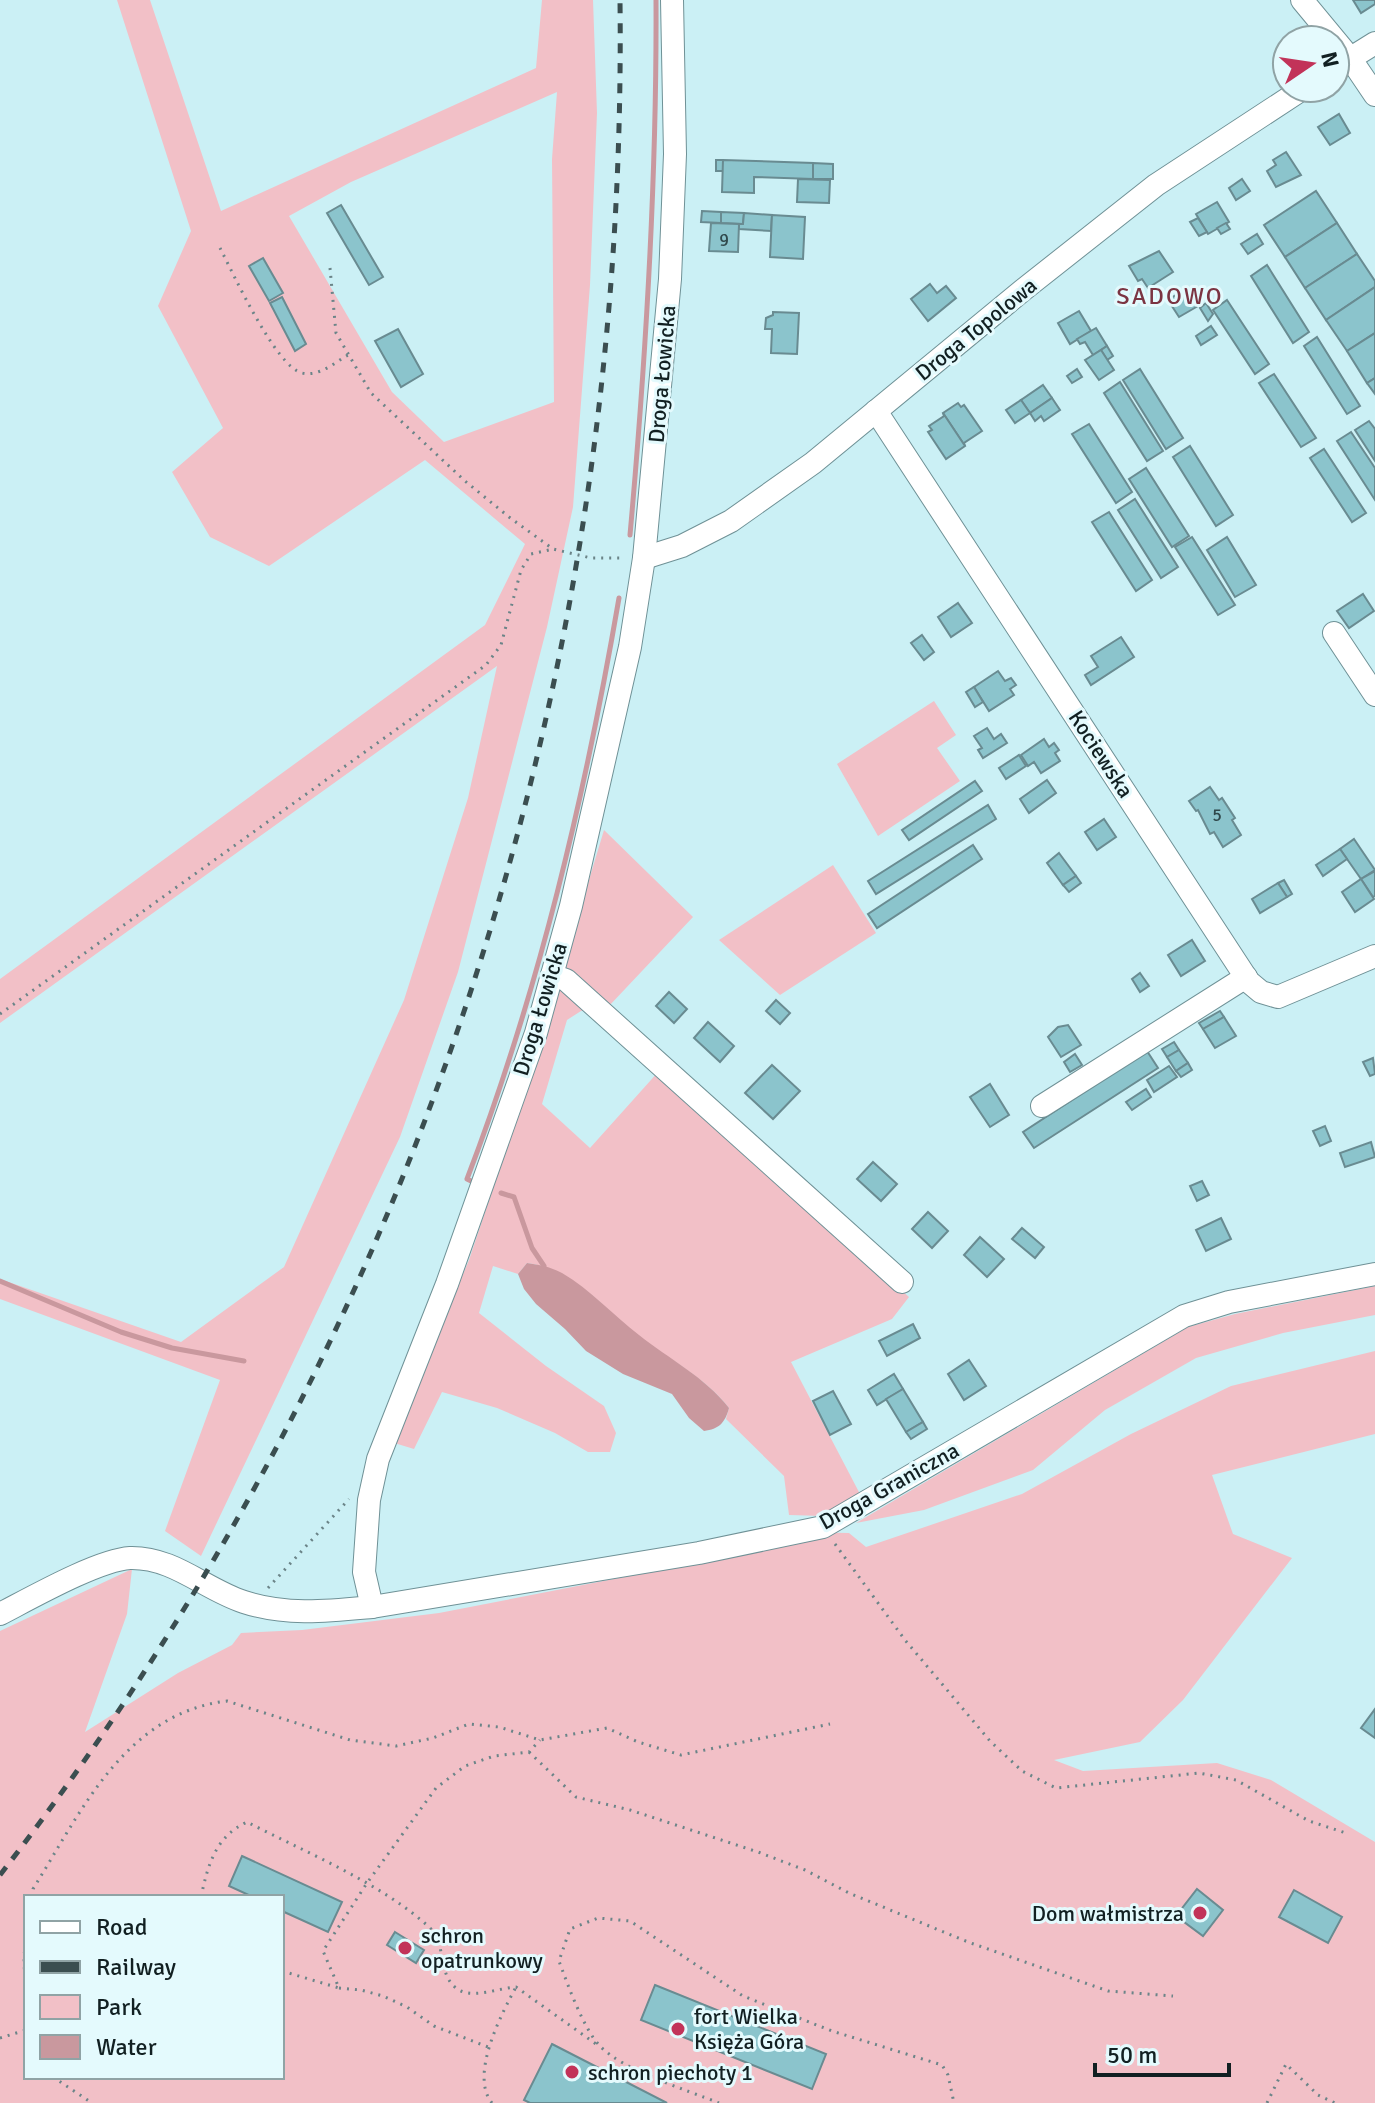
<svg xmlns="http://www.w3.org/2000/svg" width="1375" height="2103" font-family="Signika,sans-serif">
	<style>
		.green { fill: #f2c0c7; fill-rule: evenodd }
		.water { fill: #c9989e }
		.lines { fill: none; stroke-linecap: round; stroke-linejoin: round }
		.stream { stroke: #c9989e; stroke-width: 5 }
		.building { fill: #8bc4cc; stroke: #698b91; stroke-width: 2 }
		.minor-casing { stroke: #6f9196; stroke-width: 24 }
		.path { stroke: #6b8488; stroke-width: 3; stroke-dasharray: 2 6; stroke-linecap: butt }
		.minor { stroke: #fff; stroke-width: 22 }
		.rail { stroke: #3b4e50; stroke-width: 5; stroke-dasharray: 10 10; stroke-linecap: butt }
		.poi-dot { fill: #c23359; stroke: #e4fafd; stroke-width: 3 }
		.labels { text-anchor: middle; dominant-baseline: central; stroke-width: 6; stroke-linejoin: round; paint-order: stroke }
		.number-label { font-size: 18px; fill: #30494c }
		.street-label { font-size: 22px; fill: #122022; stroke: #e4fafd }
		.poi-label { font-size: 22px; fill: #122022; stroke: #e4fafd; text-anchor: start }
		.neighbourhood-label { font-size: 24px; letter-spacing: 2px; fill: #7b3442; stroke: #e4fafd }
	</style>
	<rect width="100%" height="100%" fill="#cbf0f5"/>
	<g class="green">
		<path d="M117,0h33l71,211 315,-143 6,-68h51l4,113 -7,172 -17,222 -26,120 -89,345 -58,165 -199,419 -36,-25 55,-151 -220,-81v-20l181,63 103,-75 120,-267 64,-202 29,-132 -497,357v-44l485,-354 40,-81 -100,-84 -156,106 -59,-29 -38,-65 51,-44 -65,-122 33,-75zM557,92l-5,67 2,243 -110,40 -52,-50 -103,-176 62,-34z"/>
		<path d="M934,701l22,34 -19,13 23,33 -82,55 -41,-72z"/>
		<path d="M604,830l89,87 -84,89 -28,5 -14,9 -25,84 48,44 69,-77 250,226 -17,22 -101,43 69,132 -37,22 -34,-1 -5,-39 -58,-57 3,-11c-23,-30 -58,-47 -88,-70 -34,-27 -68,-69 -114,-75l-9,11 -25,-8 -14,47 67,53 58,40 12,27 -6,19h-22l-33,-19 -58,-25 -55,-16 -28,57 -23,-7 78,-182 58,-174z"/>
		<path d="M833,865l43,68 -96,62 -61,-55z"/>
		<path d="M1375,1286v29l-92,18 -87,25 -91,52 -72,60 -109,40 -68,13 332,-196 47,-13z"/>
		<path d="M1375,1351v83l-163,41 21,59 59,24 -109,142 -43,42 -86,18 29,11 134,-8 54,17 104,62v261h-1375v-472l132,-62 -5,45 -42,118 93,-59 54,-28 9,-12 61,-3 137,-17 226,-44 130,-37 54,1 17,14 156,-53 109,-60 100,-48zM26,1897h256v180h-256z"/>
	</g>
	<path class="water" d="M527,1263c13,2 24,4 35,10 28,16 52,43 77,62 30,24 66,42 90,73 -4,15 -10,21 -25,23l-15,-13 -17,-24 -49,-20 -37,-23 -21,-22 -29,-25 -12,-15 -6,-15z"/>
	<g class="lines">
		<g class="stream">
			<path d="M630,535c16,-178 27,-356 26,-535"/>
			<path d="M477,1184l-10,-5c72,-188 118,-383 152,-581"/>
			<path d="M501,1193l13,4 18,51 12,18"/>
			<path d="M0,1281l121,51 51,16 72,13"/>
		</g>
	</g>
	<g class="building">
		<path d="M1353,0h22v4l-14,9z"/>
		<path d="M1339,114l11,19 -20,12 -12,-18z"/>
		<path d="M1286,152l15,23 -25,12 -9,-16 9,-6 -3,-5z"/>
		<rect x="716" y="160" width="7" height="11"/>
		<path d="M723,160l90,3v16l-59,-2v16l-32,-1z"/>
		<path d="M813,163l20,1v15h-20z"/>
		<path d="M798,179l32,1 -1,23 -32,-1z"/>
		<path d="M1242,179l8,12 -14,9 -7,-12z"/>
		<path d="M1316,191l21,32 -52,34 -21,-32z"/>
		<path d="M1217,202l12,20 -21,12 -12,-20z"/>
		<path d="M341,205l42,72 -14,8 -42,-72z"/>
		<path d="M702,211l19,1v11l-20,-1z"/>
		<path d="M721,212l23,1 -1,11 -22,-1z"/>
		<path d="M744,213l28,2 -1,16 -32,-2v-5h4z"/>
		<path d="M772,215l33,2 -2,42 -33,-2z"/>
		<path d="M1198,218l9,14 -8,4 -9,-14z"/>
		<path d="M711,223l28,1 -1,28 -29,-1z"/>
		<path d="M1226,223l4,6 -9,5 -4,-6z"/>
		<path d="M1337,223l20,31 -52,34 -20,-31z"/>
		<path d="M1257,234l6,10 -15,10 -7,-10z"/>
		<path d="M1159,251l14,21 -25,16 -6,-9 -4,2 -9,-15z"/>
		<path d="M1357,254l18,27v6l-49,33 -21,-32z"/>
		<path d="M263,258l20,35 -14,8 -20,-35z"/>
		<path d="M1267,265l42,67 -16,11 -42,-67z"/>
		<path d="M930,284l7,9 9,-7 10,12 -28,23 -17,-22z"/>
		<path d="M1375,287v46l-28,18 -21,-31z"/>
		<path d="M1187,288l11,18 -19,11 -11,-17z"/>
		<path d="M282,297l24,47 -11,7 -25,-48z"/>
		<path d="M1227,300l42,64 -14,10 -42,-64z"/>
		<path d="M1206,303l7,11 -5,7 -8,-13z"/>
		<path d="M1079,311l12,20 -21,13 -12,-21z"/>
		<path d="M773,312l26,1 -2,41 -26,-1 1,-24h-7l1,-11 7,-3z"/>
		<path d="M1211,326l6,9 -16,10 -5,-9z"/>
		<path d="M1096,328l11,18 -14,9 -8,-13 -5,2 -3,-5z"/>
		<path d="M398,329l25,45 -22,13 -26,-46z"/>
		<path d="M1375,333v45l-8,5 -20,-32z"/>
		<path d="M1317,337l43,69 -13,8 -43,-68z"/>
		<path d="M1107,346l6,10 -6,4 -6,-10z"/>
		<path d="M1101,350l13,20 -15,10 -14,-20z"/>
		<path d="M1077,369l5,8 -10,6 -5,-7z"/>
		<path d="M1140,369l43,69 -17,11 -43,-69z"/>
		<path d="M1274,374l42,64 -15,9 -42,-64z"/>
		<path d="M1375,378v16l-8,-11z"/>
		<path d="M1120,382l43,69 -16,10 -43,-68z"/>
		<path d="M1043,385l9,13 -22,15 -9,-13z"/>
		<path d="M1052,398l8,12 -16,11 -3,-5 -6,5 -5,-8z"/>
		<path d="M1021,400l9,13 -15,10 -9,-13z"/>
		<path d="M958,403l3,4 3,-2 18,26 -18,12 1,3 -22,-33z"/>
		<path d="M943,413l22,33 -19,13 -18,-27 4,-2 -3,-4 15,-10z"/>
		<path d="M1369,421l6,8v32l-20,-31z"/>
		<path d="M1089,424l43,68 -16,11 -44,-69z"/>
		<path d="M1351,432l24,36v32l-38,-59z"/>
		<path d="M1190,446l43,69 -17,11 -43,-69z"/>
		<path d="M1324,449l42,64 -14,9 -42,-64z"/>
		<path d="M1146,468l43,68 -17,11 -43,-68z"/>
		<path d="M1135,499l43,68 -17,11 -43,-68z"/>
		<path d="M1109,512l43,68 -16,11 -44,-69z"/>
		<path d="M1192,537l43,68 -17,10 -43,-68z"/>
		<path d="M1227,537l29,48 -21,12 -28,-47z"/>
		<path d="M1363,594l11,17 -25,17 -12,-17z"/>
		<path d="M958,603l14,20 -21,14 -13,-20z"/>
		<path d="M922,635l12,17 -10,8 -13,-17z"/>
		<path d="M1121,637l13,20 -43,28 -6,-10 13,-8 -7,-11z"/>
		<path d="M998,671l7,10 6,-3 5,7 -6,4 4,6 -25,16 -15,-24z"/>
		<path d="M974,687l9,15 -8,5 -9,-15z"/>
		<path d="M987,728l7,11 7,-5 6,9 -24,15 -5,-8 4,-2 -8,-12z"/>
		<path d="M1044,739l5,8 5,-4 5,7 -4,3 5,8 -19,12 -7,-11 -6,4 -7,-11z"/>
		<path d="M1019,755l7,11 -20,13 -7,-11z"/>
		<path d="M1047,780l9,13 -27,20 -9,-14z"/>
		<path d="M975,781l7,10 -73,49 -7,-10z"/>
		<path d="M1210,787l9,13 3,-2 13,20 -3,2 9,15 -18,12 -9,-15 -4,2 -12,-24 -2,1 -7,-10z"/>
		<path d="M988,805l8,14 -120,75 -8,-13z"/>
		<path d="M1104,819l12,18 -19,13 -12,-18z"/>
		<path d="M1354,839l21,31 -14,9 -21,-30z"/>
		<path d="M973,845l9,14 -105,69 -9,-14z"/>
		<path d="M1340,849l7,10 -24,17 -7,-11z"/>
		<path d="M1059,853l17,23 -13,9 -16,-22z"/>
		<path d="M1375,871v25l-2,1 -12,-18z"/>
		<path d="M1076,876l5,7 -12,9 -6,-7z"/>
		<path d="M1361,879l13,20 -19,13 -13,-20z"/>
		<path d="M1284,880l8,14 -5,3 -9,-14z"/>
		<path d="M1278,883l9,14 -27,16 -8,-14z"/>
		<path d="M1192,940l13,21 -24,15 -13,-21z"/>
		<path d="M1140,973l9,13 -9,6 -8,-13z"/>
		<path d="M669,992l18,17 -13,14 -18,-17z"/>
		<path d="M776,1000l14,13 -10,11 -14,-13z"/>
		<path d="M1220,1011l4,6 -21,12 -4,-6z"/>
		<path d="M1224,1017l12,19 -21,12 -12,-19z"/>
		<path d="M708,1022l26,24 -14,16 -26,-24z"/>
		<path d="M1068,1025l13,20 -20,12 -13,-20 10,-10z"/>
		<path d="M1174,1042l5,8 -12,7 -5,-8z"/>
		<path d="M1179,1050l9,13 -12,8 -9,-14z"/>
		<path d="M1147,1051l11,17 -124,80 -11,-16z"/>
		<path d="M1075,1054l7,11 -12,7 -6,-10z"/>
		<path d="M1373,1058l2,16 -5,2 -7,-14z"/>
		<path d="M1188,1063l4,7 -11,7 -5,-6z"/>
		<path d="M772,1065l28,26 -27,28 -28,-26z"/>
		<path d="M1169,1066l8,11 -23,15 -7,-12z"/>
		<path d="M990,1084l19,31 -19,12 -20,-30z"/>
		<path d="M1146,1089l5,8 -19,13 -6,-8z"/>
		<path d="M1325,1126l6,15 -11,5 -7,-15z"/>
		<path d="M1371,1142l4,15 -30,10 -5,-14z"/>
		<path d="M873,1162l24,22 -16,17 -24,-22z"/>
		<path d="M1202,1181l7,14 -12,6 -7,-15z"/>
		<path d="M928,1212l20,19 -16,17 -20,-19z"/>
		<path d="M1221,1218l10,21 -25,12 -10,-21z"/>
		<path d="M1022,1228l22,19 -9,11 -23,-19z"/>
		<path d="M980,1237l24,22 -17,18 -23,-22z"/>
		<path d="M913,1324l7,14 -33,18 -8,-15z"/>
		<path d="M969,1360l17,26 -22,14 -16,-26z"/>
		<path d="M894,1374l9,15 -26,16 -9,-15z"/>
		<path d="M903,1389l20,33 -17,10 -20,-33z"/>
		<path d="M833,1391l18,33 -21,11 -17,-34z"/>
		<path d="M923,1422l4,7 -16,10 -5,-7z"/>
		<path d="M1375,1709v29l-14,-10z"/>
		<path d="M242,1856l100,46 -14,30 -46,-21v-14h-29l-24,-11z"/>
		<path d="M1197,1889l26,21 -20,26 -27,-20z"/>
		<path d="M1294,1890l48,27 -14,26 -49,-26z"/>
		<path d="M395,1932l29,18 -8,13 -29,-18z"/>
		<path d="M655,1985l171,69 -14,35 -171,-69z"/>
		<path d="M552,2044l115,59h-137l-6,-3z"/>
	</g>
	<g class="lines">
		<g class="minor-casing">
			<g id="minor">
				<path d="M1302,0l48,58 25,37"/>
				<path d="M1335,68l40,-25"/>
				<path d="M876,411l373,571 12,10 17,5 97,-41"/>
				<path d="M644,558l38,-12 49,-25 82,-58 210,-173 133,-105 148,-97"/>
				<path d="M1334,633l41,62"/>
				<path d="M552,975l14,5 336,302"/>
				<path d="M1042,1106l204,-129"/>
				<path d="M372,1607l-8,-35 5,-72 9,-41 69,-175 89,-251 35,-127 59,-259 14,-89 26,-279 5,-125 -3,-154"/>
				<path d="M0,1614c31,-16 98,-54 130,-56 44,-1 74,31 114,44 42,14 85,9 128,5l327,-54 124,-26 361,-211 45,-14 146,-28"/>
			</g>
		</g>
		<g class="path">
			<path d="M220,248c13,25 56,119 82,125 17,4 32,-10 46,-18"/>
			<path d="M330,268l6,65 35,60 94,88 44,36 44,32 38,9h34"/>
			<path d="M0,1014l486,-349 15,-20 20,-75 10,-16 22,-5"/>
			<path d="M835,1544l70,96 85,101 32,30 34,17 143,-15 37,7 73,41 40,13"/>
			<path d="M268,1588l81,-89"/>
			<path d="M529,1752l47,45 54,13 128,42 47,18 44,23 119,49 140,49 65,5"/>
			<path d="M32,1897l1,-8c48,-77 92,-176 194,-188l123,39 46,6 37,-8 36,-14 30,3 41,13 67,-12 31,14 43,13 149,-31"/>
			<path d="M201,1897c7,-32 14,-60 46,-75 58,30 134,61 182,105 18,16 8,46 27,61 15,12 42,0 60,-1l80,57"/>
			<path d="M282,1971l57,17 -16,-37 44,-68 69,-95 29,-22 29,-10 35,-4 11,-12"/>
			<path d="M339,1988l22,2 22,6 24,11 27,19 54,21"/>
			<path d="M0,2038l26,-8 -2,-74 2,-18"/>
			<path d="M53,2077l39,26"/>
			<path d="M492,2103c-23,-28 10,-90 24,-116"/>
			<path d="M719,2103c-32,-13 -97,-33 -119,-57 -16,-16 -33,-63 -41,-85l11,-32 28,-11 32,3 113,75 89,35 110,34 6,10 6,28"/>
			<path d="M1267,2103l19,-39 32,31 17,8"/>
		</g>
		<use href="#minor" class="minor"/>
		<path class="rail" d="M0,1875c421,-544 628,-1189 620,-1875"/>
	</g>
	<g class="poi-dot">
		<circle cx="1200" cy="1913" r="8"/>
		<circle cx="405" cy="1948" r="8"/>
		<circle cx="678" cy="2029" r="8"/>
		<circle cx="572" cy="2072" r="8"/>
	</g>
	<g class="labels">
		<g class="number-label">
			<text x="724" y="240">9</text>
			<text x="1217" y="815">5</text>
		</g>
		<g class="street-label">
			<text transform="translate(976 329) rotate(-39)">Droga Topolowa</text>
			<text transform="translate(662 374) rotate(-85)">Droga Łowicka</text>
			<text transform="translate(1101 754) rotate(57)">Kociewska</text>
			<text transform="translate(540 1009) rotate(-73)">Droga Łowicka</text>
			<text transform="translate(889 1486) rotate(-29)">Droga Graniczna</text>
		</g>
		<g class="poi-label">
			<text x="1184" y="1913" text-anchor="end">Dom wałmistrza</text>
			<text x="421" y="1935">schron<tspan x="421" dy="25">opatrunkowy</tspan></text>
			<text x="694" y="2016">fort Wielka<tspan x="694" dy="25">Księża Góra</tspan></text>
			<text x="588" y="2072">schron piechoty 1</text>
		</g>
		<g class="neighbourhood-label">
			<text x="1170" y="296">SADOWO</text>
		</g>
	</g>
	<rect x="24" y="1895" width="260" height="184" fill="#e4fafd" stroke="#90a3a5" stroke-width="2"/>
	<rect x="40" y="1921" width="40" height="12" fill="#ffffff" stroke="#90a3a5" stroke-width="2"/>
	<text x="96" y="1935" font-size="24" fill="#122022">Road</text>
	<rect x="40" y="1961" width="40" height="12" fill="#3b4e50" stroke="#90a3a5" stroke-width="2"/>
	<text x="96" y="1975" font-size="24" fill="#122022">Railway</text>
	<rect x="40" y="1995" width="40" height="24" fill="#f2c0c7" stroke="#90a3a5" stroke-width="2"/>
	<text x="96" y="2015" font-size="24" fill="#122022">Park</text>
	<rect x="40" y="2035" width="40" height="24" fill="#c9989e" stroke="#90a3a5" stroke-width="2"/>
	<text x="96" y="2055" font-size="24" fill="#122022">Water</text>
	<g transform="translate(1311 64) rotate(77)"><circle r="38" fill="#e4fafd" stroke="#90a3a5" stroke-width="2"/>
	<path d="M0-6L14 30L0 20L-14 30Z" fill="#c23359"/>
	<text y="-12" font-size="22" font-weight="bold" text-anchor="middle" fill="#122022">N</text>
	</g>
	<path d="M1095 2063v12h134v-12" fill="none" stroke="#122022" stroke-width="4"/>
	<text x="1107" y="2063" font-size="24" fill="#122022" stroke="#e4fafd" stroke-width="6" paint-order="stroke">50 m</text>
</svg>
